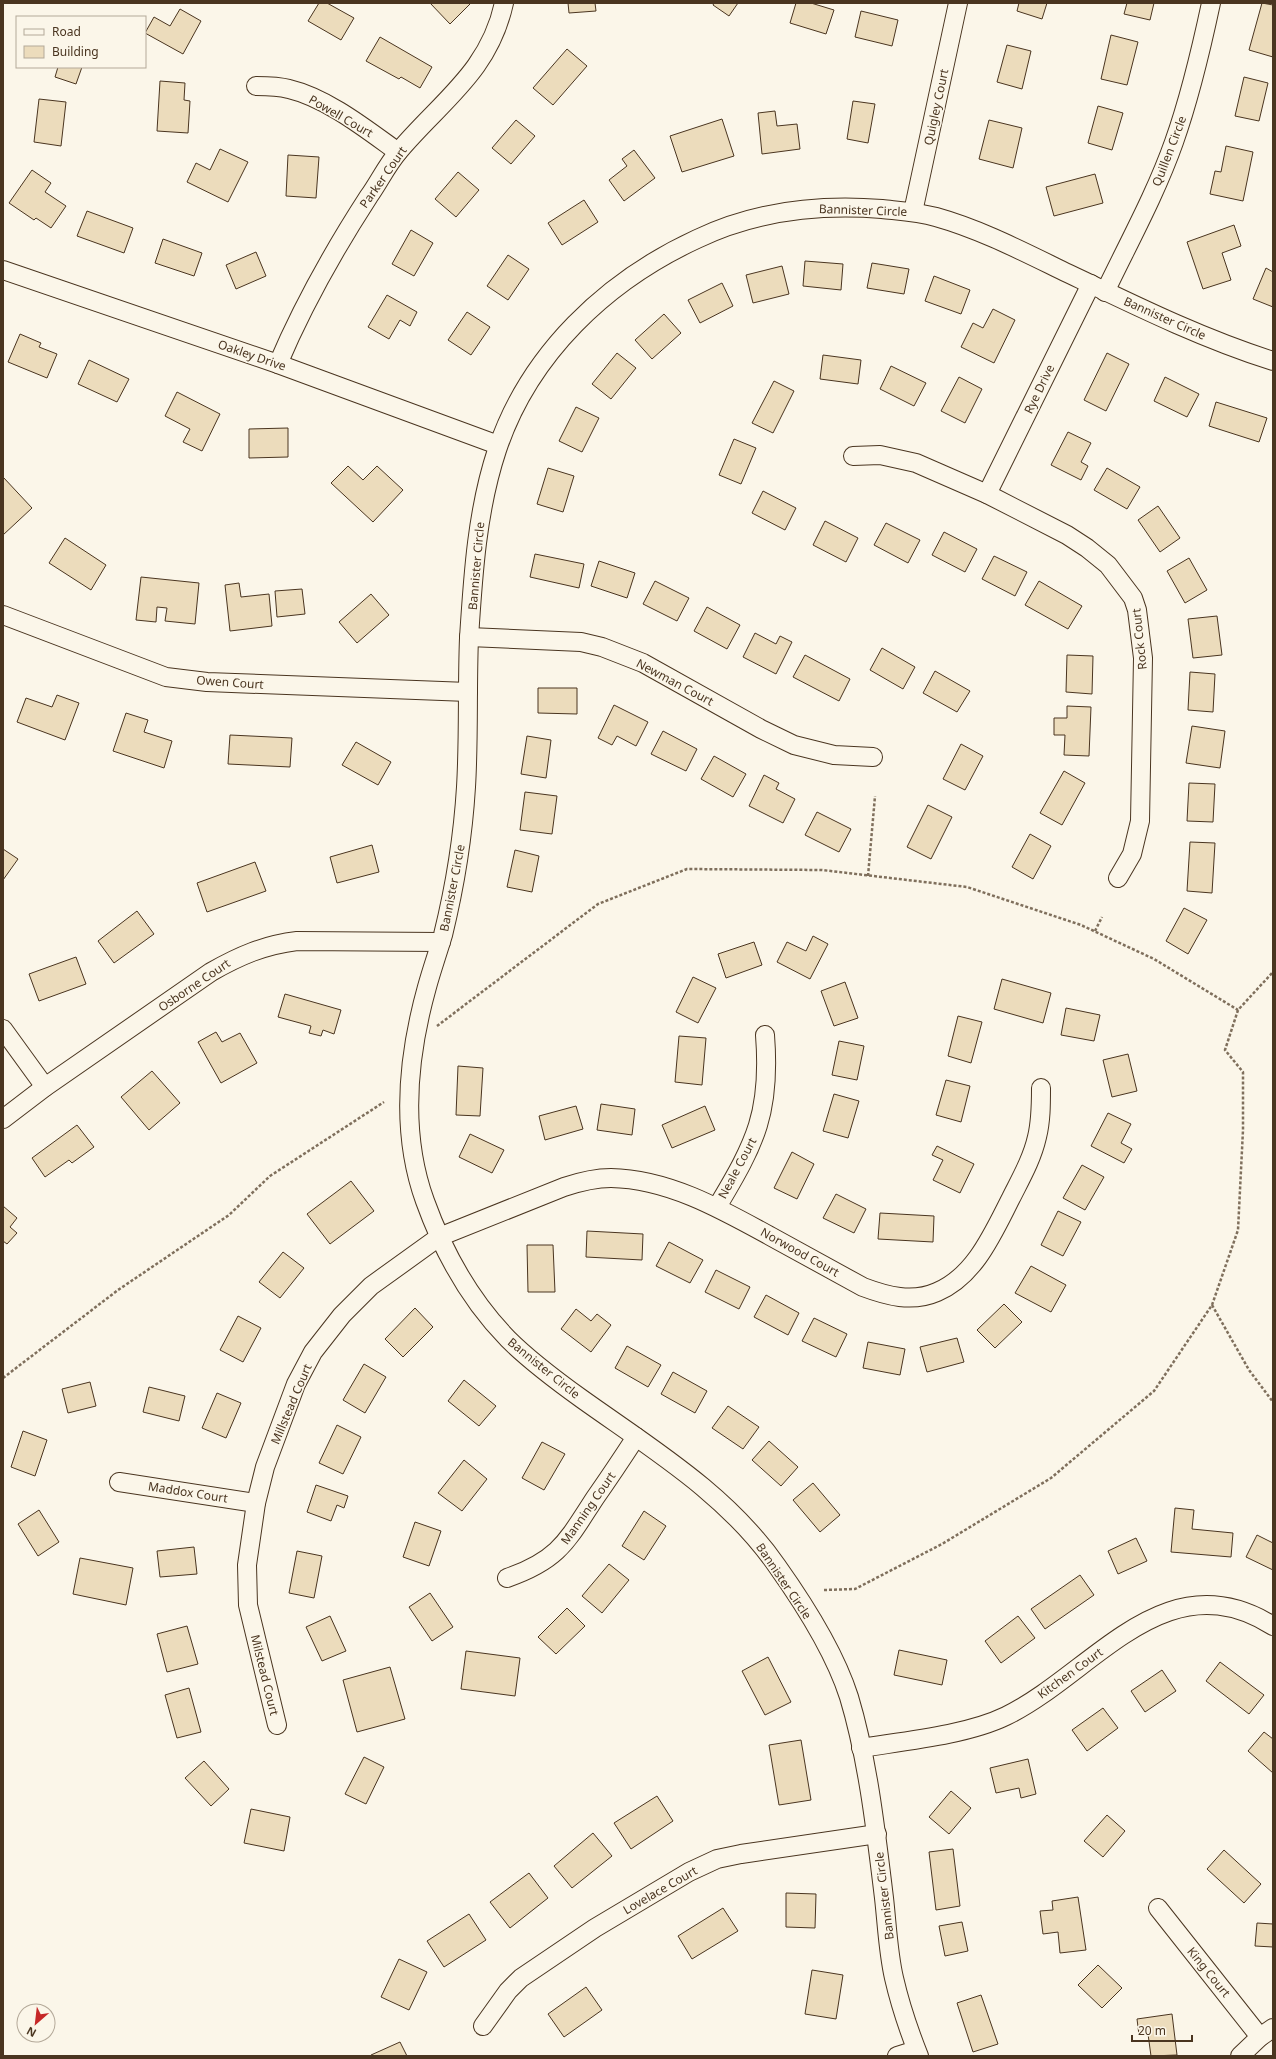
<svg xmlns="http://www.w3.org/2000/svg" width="1276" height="2059" font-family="'Noto Sans',sans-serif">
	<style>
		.building { fill: #ecdcbc; stroke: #4a3520 }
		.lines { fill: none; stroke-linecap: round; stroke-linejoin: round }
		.street-casing { stroke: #4a3520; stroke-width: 20 }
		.path { stroke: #7f6f5c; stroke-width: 2.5; stroke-dasharray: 3 2; stroke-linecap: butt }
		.street { stroke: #fbf6e9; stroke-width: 18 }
		.labels { text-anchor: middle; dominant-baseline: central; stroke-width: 3; stroke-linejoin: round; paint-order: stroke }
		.street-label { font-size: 12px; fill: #4a3520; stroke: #fbf6e9 }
	</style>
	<rect width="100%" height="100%" fill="#fbf6e9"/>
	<g class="building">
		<path d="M319,3h8l27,15 -13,22 -33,-19z"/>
		<path d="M430,3h38l2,1 -20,20z"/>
		<path d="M568,3h27l1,8 -27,2z"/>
		<path d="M714,3h24l-9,13 -16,-11z"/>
		<path d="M796,3h15l23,7 -8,24 -36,-11z"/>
		<path d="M1019,3h28l-5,16 -25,-8z"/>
		<path d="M1127,3h27l-4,17 -26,-6z"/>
		<path d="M1262,3l11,2v52l-24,-7z"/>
		<path d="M180,9l21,12 -18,33 -38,-21 9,-16 16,9z"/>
		<path d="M861,11l37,9 -6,26 -37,-9z"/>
		<path d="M1111,35l27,7 -11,43 -26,-6z"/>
		<path d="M380,37l52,30 -12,21 -19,-11 -2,2 -33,-18z"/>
		<path d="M1007,45l24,6 -9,38 -25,-7z"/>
		<path d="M567,49l20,17 -34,39 -20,-17z"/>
		<path d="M58,67h24l-6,17 -21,-7z"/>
		<path d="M1244,77l24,6 -9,38 -24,-5z"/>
		<path d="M160,81l25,2 -1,17 6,1 -2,32 -31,-2z"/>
		<path d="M39,99l27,3 -5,44 -27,-4z"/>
		<path d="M853,101l22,3 -7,39 -21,-4z"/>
		<path d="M1098,106l25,7 -11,37 -24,-7z"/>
		<path d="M775,111l2,15 20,-2 3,25 -38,5 -4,-41z"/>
		<path d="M722,119l12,37 -52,16 -12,-36z"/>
		<path d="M516,120l19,16 -24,28 -19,-16z"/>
		<path d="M989,120l33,8 -9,40 -34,-9z"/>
		<path d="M1226,146l27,6 -10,49 -33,-7 5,-23 6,1z"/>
		<path d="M220,149l28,13 -20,40 -41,-20 9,-19 14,7z"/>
		<path d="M634,150l21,28 -31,23 -15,-21 18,-14 -5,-7z"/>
		<path d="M288,155l31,2 -3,41 -30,-2z"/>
		<path d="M32,170l19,13 -6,9 21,14 -15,22 -15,-10 -2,2 -25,-17z"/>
		<path d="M458,172l21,18 -23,27 -21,-18z"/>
		<path d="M1095,174l8,29 -49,13 -8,-29z"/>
		<path d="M584,200l14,22 -36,23 -14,-22z"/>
		<path d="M87,211l46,17 -9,25 -47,-17z"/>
		<path d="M1234,225l7,21 -19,7 9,27 -28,9 -16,-47z"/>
		<path d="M411,230l22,13 -19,33 -22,-12z"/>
		<path d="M163,239l39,14 -8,23 -39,-13z"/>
		<path d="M256,252l10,24 -30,13 -10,-24z"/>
		<path d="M508,255l21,14 -21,31 -21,-14z"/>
		<path d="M805,261l38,3 -2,26 -38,-4z"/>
		<path d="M872,263l37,6 -5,25 -37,-6z"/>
		<path d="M782,266l7,28 -36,9 -7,-28z"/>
		<path d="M1266,268l7,4v35l-20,-8z"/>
		<path d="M934,276l36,14 -9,24 -36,-13z"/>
		<path d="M722,283l11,23 -33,17 -12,-23z"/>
		<path d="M387,295l30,17 -7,14 -10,-6 -11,19 -21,-12z"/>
		<path d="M993,309l22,11 -21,43 -33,-16 12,-24 10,5z"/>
		<path d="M467,312l23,15 -19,28 -23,-15z"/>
		<path d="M664,314l17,19 -29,26 -17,-19z"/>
		<path d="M20,334l21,9 -2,4 18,7 -10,24 -39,-16z"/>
		<path d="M617,353l19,15 -25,31 -19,-15z"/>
		<path d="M1107,353l22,11 -23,47 -22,-11z"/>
		<path d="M823,355l38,5 -3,24 -38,-5z"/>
		<path d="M89,360l40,19 -12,23 -39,-18z"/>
		<path d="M891,366l35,17 -12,23 -34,-17z"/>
		<path d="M959,377l23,12 -17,34 -24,-12z"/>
		<path d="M1165,377l34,17 -12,23 -33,-16z"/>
		<path d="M774,381l20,10 -21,42 -21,-10z"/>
		<path d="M177,392l43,22 -18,37 -19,-9 7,-13 -25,-13z"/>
		<path d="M1216,402l51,16 -8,24 -50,-16z"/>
		<path d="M576,407l23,11 -17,34 -23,-11z"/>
		<path d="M288,428v29l-39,1v-29z"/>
		<path d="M1068,432l23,11 -10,19 7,4 -7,14 -30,-15z"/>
		<path d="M734,439l22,9 -15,36 -22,-9z"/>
		<path d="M348,466l15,14 14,-14 26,24 -30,32 -42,-39z"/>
		<path d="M548,468l26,8 -11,36 -26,-8z"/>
		<path d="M1107,468l33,19 -13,22 -33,-19z"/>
		<path d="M3,477l29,31 -29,27z"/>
		<path d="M763,491l33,17 -11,22 -33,-17z"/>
		<path d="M1158,506l22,32 -20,14 -22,-32z"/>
		<path d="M825,521l33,17 -12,24 -33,-17z"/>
		<path d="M886,523l34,17 -12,23 -34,-18z"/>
		<path d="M944,532l33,17 -12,23 -33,-17z"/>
		<path d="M65,538l41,27 -15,25 -42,-27z"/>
		<path d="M535,554l49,10 -5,24 -49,-11z"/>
		<path d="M994,556l33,16 -12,24 -33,-17z"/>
		<path d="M1189,558l18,32 -22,13 -18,-32z"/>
		<path d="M599,561l36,12 -8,25 -36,-12z"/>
		<path d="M141,577l58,6 -4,41 -30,-3 2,-13 -10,-1 -1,15 -20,-2z"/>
		<path d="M655,581l34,17 -12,23 -34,-17z"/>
		<path d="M1039,581l43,25 -14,23 -43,-24z"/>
		<path d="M239,583l2,14 28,-3 3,32 -42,5 -5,-46z"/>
		<path d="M302,589l3,25 -28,3 -2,-26z"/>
		<path d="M371,594l18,21 -32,28 -18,-21z"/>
		<path d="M707,607l33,18 -13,24 -33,-18z"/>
		<path d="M1217,616l5,39 -29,3 -5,-39z"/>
		<path d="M755,633l21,11 4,-8 12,6 -16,32 -33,-17z"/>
		<path d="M882,648l33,19 -12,22 -33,-19z"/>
		<path d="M805,655l45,24 -11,22 -46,-24z"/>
		<path d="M1067,655l26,1 -1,38 -26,-2z"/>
		<path d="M935,671l35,20 -13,21 -34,-19z"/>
		<path d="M1190,672l25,2 -2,38 -25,-2z"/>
		<path d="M538,688h39v26l-39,-1z"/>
		<path d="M57,695l22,8 -14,37 -48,-18 9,-24 26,9z"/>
		<path d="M614,705l34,17 -12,24 -19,-10 -5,9 -14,-7z"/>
		<path d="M1067,706l24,1 -2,49 -25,-1 1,-20h-11v-17h13z"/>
		<path d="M126,713l22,7 -4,12 28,9 -8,27 -51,-17z"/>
		<path d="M1192,726l33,5 -5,37 -34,-5z"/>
		<path d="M663,731l34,18 -11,22 -35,-17z"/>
		<path d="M230,735l62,3 -2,29 -62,-3z"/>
		<path d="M527,736l24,4 -5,38 -25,-4z"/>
		<path d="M356,742l35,20 -13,23 -36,-20z"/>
		<path d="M961,744l22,12 -18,34 -22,-11z"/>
		<path d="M714,756l32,18 -13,23 -32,-18z"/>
		<path d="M1064,771l21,12 -23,42 -22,-12z"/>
		<path d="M764,775l15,8 -3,6 19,10 -12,24 -34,-17z"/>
		<path d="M1189,783l26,1 -2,38 -26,-1z"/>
		<path d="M525,792l32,4 -5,38 -32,-4z"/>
		<path d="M928,805l24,12 -21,42 -24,-12z"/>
		<path d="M817,812l34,17 -12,23 -34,-17z"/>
		<path d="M1030,834l21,12 -18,33 -21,-12z"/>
		<path d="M1190,842l25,1 -3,50 -25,-2z"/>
		<path d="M372,845l7,27 -42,11 -7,-26z"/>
		<path d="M3,849l15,10 -15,21z"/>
		<path d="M515,850l24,6 -7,36 -25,-5z"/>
		<path d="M255,862l11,29 -59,21 -10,-29z"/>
		<path d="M1184,908l23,12 -19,34 -22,-13z"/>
		<path d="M137,911l17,23 -40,29 -16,-22z"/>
		<path d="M813,936l15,8 -18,35 -33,-17 10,-20 19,9z"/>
		<path d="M754,942l8,23 -36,13 -8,-24z"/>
		<path d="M76,957l10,27 -47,17 -10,-27z"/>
		<path d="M693,977l23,11 -18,35 -22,-11z"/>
		<path d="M1002,979l49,14 -8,30 -49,-14z"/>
		<path d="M845,982l13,36 -24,8 -13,-35z"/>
		<path d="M285,994l56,16 -7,24 -11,-4 -2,6 -12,-3 2,-7 -33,-9z"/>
		<path d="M1066,1008l34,7 -6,26 -33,-6z"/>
		<path d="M958,1016l24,6 -11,41 -23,-7z"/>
		<path d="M216,1032l6,10 18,-9 17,30 -36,20 -23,-41z"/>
		<path d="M679,1036l27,2 -4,47 -27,-3z"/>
		<path d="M839,1041l25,5 -7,34 -25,-5z"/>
		<path d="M1128,1054l9,37 -25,6 -9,-37z"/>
		<path d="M458,1066l25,2 -3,48 -24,-1z"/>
		<path d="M152,1071l28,32 -31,27 -28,-33z"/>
		<path d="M946,1080l24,6 -9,36 -25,-7z"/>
		<path d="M834,1094l25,7 -11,37 -25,-7z"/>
		<path d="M601,1104l34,5 -3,26 -35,-5z"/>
		<path d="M576,1106l7,23 -38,11 -6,-24z"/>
		<path d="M705,1106l10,24 -43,18 -10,-23z"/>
		<path d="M1108,1113l23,11 -10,19 11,6 -8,14 -33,-17z"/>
		<path d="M77,1125l17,22 -22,16 -3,-3 -24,17 -13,-19z"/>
		<path d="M470,1134l34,16 -12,23 -33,-16z"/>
		<path d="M937,1146l37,18 -14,29 -27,-13 10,-20 -11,-5z"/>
		<path d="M792,1152l22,12 -17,35 -23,-11z"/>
		<path d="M1082,1165l22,12 -19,33 -22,-12z"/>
		<path d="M351,1181l23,30 -44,33 -23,-30z"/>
		<path d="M836,1194l30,15 -12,24 -31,-15z"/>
		<path d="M3,1206l14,12 -7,9 7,6 -10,11 -4,-3z"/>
		<path d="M1058,1211l23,11 -18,34 -22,-11z"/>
		<path d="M880,1213l54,3 -1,26 -55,-3z"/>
		<path d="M587,1231l56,3 -1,26 -56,-3z"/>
		<path d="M669,1242l34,18 -13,23 -34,-17z"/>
		<path d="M527,1245h26l2,47h-27z"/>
		<path d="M283,1252l21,16 -24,30 -21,-16z"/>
		<path d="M1031,1266l35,19 -15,27 -36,-19z"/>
		<path d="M716,1270l34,17 -11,22 -34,-17z"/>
		<path d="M766,1295l33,18 -11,22 -34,-18z"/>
		<path d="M1004,1304l18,18 -27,26 -18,-18z"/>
		<path d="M415,1308l18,19 -30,30 -18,-18z"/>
		<path d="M576,1309l15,12 6,-7 14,11 -20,27 -30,-23z"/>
		<path d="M238,1316l23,12 -18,34 -23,-12z"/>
		<path d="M814,1318l33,16 -11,23 -34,-16z"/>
		<path d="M957,1338l7,24 -37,10 -7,-25z"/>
		<path d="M868,1342l37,7 -5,26 -37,-7z"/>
		<path d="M627,1346l34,19 -13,22 -33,-19z"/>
		<path d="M364,1364l22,13 -21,36 -22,-13z"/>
		<path d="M673,1372l34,19 -12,22 -34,-19z"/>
		<path d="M464,1380l32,26 -17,20 -31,-25z"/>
		<path d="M90,1382l6,24 -28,7 -6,-24z"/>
		<path d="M149,1387l36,9 -6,25 -36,-9z"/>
		<path d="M217,1393l24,10 -15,35 -24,-10z"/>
		<path d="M728,1406l31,21 -16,22 -31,-21z"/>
		<path d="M337,1425l24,12 -18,37 -24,-11z"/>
		<path d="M23,1431l24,9 -12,36 -24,-9z"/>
		<path d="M769,1441l29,26 -17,19 -29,-26z"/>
		<path d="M542,1442l23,12 -21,36 -22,-12z"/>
		<path d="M464,1460l23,19 -25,32 -24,-18z"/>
		<path d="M813,1483l27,32 -20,17 -27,-32z"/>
		<path d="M316,1485l32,11 -4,12 -7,-3 -6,16 -24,-9z"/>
		<path d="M1175,1508l19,2 -2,19 41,4 -2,24 -60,-5z"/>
		<path d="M39,1510l20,32 -21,14 -20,-32z"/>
		<path d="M644,1511l22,15 -22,34 -22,-14z"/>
		<path d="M415,1522l26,9 -12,35 -26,-9z"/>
		<path d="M1257,1535l16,8v27l-27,-13z"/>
		<path d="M1136,1538l11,23 -29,13 -10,-23z"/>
		<path d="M194,1547l3,27 -37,3 -3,-26z"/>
		<path d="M297,1551l25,5 -8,42 -25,-5z"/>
		<path d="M80,1558l53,10 -7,37 -53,-11z"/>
		<path d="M609,1564l20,16 -27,33 -20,-17z"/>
		<path d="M1080,1575l14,20 -49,34 -14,-20z"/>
		<path d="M430,1593l23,34 -21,14 -23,-34z"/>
		<path d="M567,1608l18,18 -29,28 -18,-17z"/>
		<path d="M330,1616l16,35 -24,10 -16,-34z"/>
		<path d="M1018,1616l17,22 -34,25 -16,-22z"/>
		<path d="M187,1626l11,38 -31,8 -10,-38z"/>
		<path d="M899,1650l48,10 -5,25 -48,-10z"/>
		<path d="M466,1651l54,7 -5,38 -54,-7z"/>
		<path d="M768,1657l23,45 -26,13 -23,-44z"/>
		<path d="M1220,1662l44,33 -15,19 -43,-33z"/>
		<path d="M390,1667l15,52 -48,13 -14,-52z"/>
		<path d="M1162,1670l14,21 -31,21 -14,-21z"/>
		<path d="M189,1688l12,44 -24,6 -12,-43z"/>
		<path d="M1103,1708l15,20 -31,23 -15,-21z"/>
		<path d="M1264,1732l9,7v34l-25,-22z"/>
		<path d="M801,1740l10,60 -32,5 -10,-60z"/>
		<path d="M364,1757l20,10 -18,37 -21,-10z"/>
		<path d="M1028,1759l8,35 -15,4 -2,-10 -23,5 -6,-25z"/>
		<path d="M204,1761l25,28 -18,17 -26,-28z"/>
		<path d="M951,1791l20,17 -22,26 -20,-17z"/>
		<path d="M657,1796l16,25 -42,28 -17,-26z"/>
		<path d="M251,1809l39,8 -6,34 -40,-8z"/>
		<path d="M1107,1815l18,16 -22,26 -19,-16z"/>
		<path d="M593,1833l19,23 -40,32 -18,-22z"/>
		<path d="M953,1849l7,57 -24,4 -7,-58z"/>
		<path d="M1224,1850l37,34 -17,19 -37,-34z"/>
		<path d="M529,1873l19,25 -38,30 -20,-26z"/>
		<path d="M786,1893l30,1 -1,34 -29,-1z"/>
		<path d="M1078,1897l8,53 -26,3 -2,-21 -15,2 -3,-23 13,-1 -1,-9z"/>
		<path d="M723,1908l15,23 -46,28 -14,-23z"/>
		<path d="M469,1914l17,26 -42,27 -17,-26z"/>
		<path d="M962,1922l6,29 -23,5 -6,-30z"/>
		<path d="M1257,1923l16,1v23l-18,-1z"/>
		<path d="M399,1959l28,13 -18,38 -28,-13z"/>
		<path d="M1098,1965l24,23 -20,20 -24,-23z"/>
		<path d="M812,1970l31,5 -7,44 -31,-5z"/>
		<path d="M586,1987l16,23 -38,27 -16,-23z"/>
		<path d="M981,1995l17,49 -25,8 -16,-49z"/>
		<path d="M1172,2014l5,41 -26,1 -3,-22 -9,1 -2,-16z"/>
		<path d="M400,2042l7,14h-36v-1z"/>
	</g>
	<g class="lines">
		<g class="street-casing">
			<g id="street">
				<path d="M256,86c11,0 22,0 33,3 38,9 77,40 109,63"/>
				<path d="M913,212l45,-209"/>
				<path d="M3,270l275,94 220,81"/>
				<path d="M1105,292c24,-50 51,-99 69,-150 16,-45 27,-92 37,-139"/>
				<path d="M278,364c25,-59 56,-114 91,-168 10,-14 18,-31 30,-45 42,-50 90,-79 105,-148"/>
				<path d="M853,456l27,-1 36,8 71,31 80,41 20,13 21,17 25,33 4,12 6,48 -3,163 -8,33 -14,24"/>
				<path d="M987,494l104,-210"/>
				<path d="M3,615l163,62 41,5 261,10"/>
				<path d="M469,637l112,5 21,5 41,16 118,66 33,16 40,10 39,2"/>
				<path d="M3,1029l42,58"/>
				<path d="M3,1119l42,-32 166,-115c28,-16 53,-27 86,-31l144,1"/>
				<path d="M717,1207c39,-65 54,-95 48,-172"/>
				<path d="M119,1482l137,21"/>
				<path d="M507,1578c52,-18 60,-37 88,-80 14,-20 28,-41 41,-61"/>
				<path d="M277,1725l-29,-120 -1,-40 9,-62 9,-36 31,-83 17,-32 29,-37 29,-29 68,-49 125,-50c15,-5 31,-9 47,-9 57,1 110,31 159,58 31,17 62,34 93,51 24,9 49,16 74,5 38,-16 56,-59 74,-94 10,-20 21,-39 26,-61 4,-16 4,-32 4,-49"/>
				<path d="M861,1748c44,-7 106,-13 145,-32 88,-43 159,-158 267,-90"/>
				<path d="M1158,1908l102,129"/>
				<path d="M483,2026l25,-35 13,-13 74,-50 94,-56 28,-13 24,-5 136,-20"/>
				<path d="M897,2056l19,-6"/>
				<path d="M919,2056c-10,-25 -19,-52 -25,-78 -6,-26 -7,-54 -10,-80 -8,-66 -16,-138 -35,-201 -14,-44 -45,-93 -72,-131 -50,-72 -125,-117 -195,-167 -25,-18 -51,-37 -74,-60 -37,-38 -65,-88 -83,-138 -25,-69 -17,-146 2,-214 5,-18 11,-35 16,-52 12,-49 20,-98 23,-148 3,-50 1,-99 3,-149 4,-63 8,-128 28,-188 32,-96 109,-169 200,-211 58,-28 121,-35 185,-30 18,2 36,3 54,8 43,12 84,33 125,53 69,33 139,68 212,91"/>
				<path d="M1240,2056l20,-19 13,-9"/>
			</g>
		</g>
		<g class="path">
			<path d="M868,876l7,-80"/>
			<path d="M1095,931l7,-14"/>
			<path d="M437,1026l161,-122 89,-35 135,1 145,17 114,38 73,34 84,51"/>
			<path d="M1212,1305l37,65 24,32"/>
			<path d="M3,1378l115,-88 111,-75 41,-39 114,-74"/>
			<path d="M824,1590l31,-1 87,-45 109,-66 103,-87 58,-86 26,-75 5,-100v-58l-18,-22 13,-40 35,-38"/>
		</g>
		<use href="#street" class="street"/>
	</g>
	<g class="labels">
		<g class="street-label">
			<text transform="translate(936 107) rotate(-78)">Quigley Court</text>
			<text transform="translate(341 116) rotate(30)">Powell Court</text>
			<text transform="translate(1169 151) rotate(-69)">Quillen Circle</text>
			<text transform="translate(383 177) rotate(-55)">Parker Court</text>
			<text transform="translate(863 210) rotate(2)">Bannister Circle</text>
			<text transform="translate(1165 318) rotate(24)">Bannister Circle</text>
			<text transform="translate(252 355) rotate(19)">Oakley Drive</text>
			<text transform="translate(1039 389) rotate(-64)">Rye Drive</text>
			<text transform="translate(476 566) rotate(-85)">Bannister Circle</text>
			<text transform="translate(1139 639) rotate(-96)">Rock Court</text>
			<text transform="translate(230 682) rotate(4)">Owen Court</text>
			<text transform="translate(675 682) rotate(28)">Newman Court</text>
			<text transform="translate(452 888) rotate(-79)">Bannister Circle</text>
			<text transform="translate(194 985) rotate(-34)">Osborne Court</text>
			<text transform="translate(737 1168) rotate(-62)">Neale Court</text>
			<text transform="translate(800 1252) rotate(29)">Norwood Court</text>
			<text transform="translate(544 1368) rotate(39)">Bannister Circle</text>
			<text transform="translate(291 1404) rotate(-67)">Millstead Court</text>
			<text transform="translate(188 1492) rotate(9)">Maddox Court</text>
			<text transform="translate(588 1508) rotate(-55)">Manning Court</text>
			<text transform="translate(784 1581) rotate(56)">Bannister Circle</text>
			<text transform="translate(1070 1673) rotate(-36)">Kitchen Court</text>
			<text transform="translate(265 1675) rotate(76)">Milstead Court</text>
			<text transform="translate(660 1890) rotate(-30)">Lovelace Court</text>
			<text transform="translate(884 1896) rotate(-97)">Bannister Circle</text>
			<text transform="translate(1209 1972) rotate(51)">King Court</text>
		</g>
	</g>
	<rect width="1276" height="2059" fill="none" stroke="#4a3520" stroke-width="8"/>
	<rect x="16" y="16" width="130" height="52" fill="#fbf6e9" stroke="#b4a999"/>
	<rect x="24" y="29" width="20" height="6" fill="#fbf6e9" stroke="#b4a999"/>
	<text x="52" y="36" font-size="12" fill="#4a3520">Road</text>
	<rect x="24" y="46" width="20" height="12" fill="#ecdcbc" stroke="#b4a999"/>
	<text x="52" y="56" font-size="12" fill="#4a3520">Building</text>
	<g transform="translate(36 2023) rotate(208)"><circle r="19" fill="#fbf6e9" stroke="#b4a999"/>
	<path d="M0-3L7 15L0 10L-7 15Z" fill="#c62828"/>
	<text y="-6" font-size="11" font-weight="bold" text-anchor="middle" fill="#4a3520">N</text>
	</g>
	<path d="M1132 2035v6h60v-6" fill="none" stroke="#4a3520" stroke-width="2"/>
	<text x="1138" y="2035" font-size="12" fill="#4a3520" stroke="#fbf6e9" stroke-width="3" paint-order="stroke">20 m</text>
</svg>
